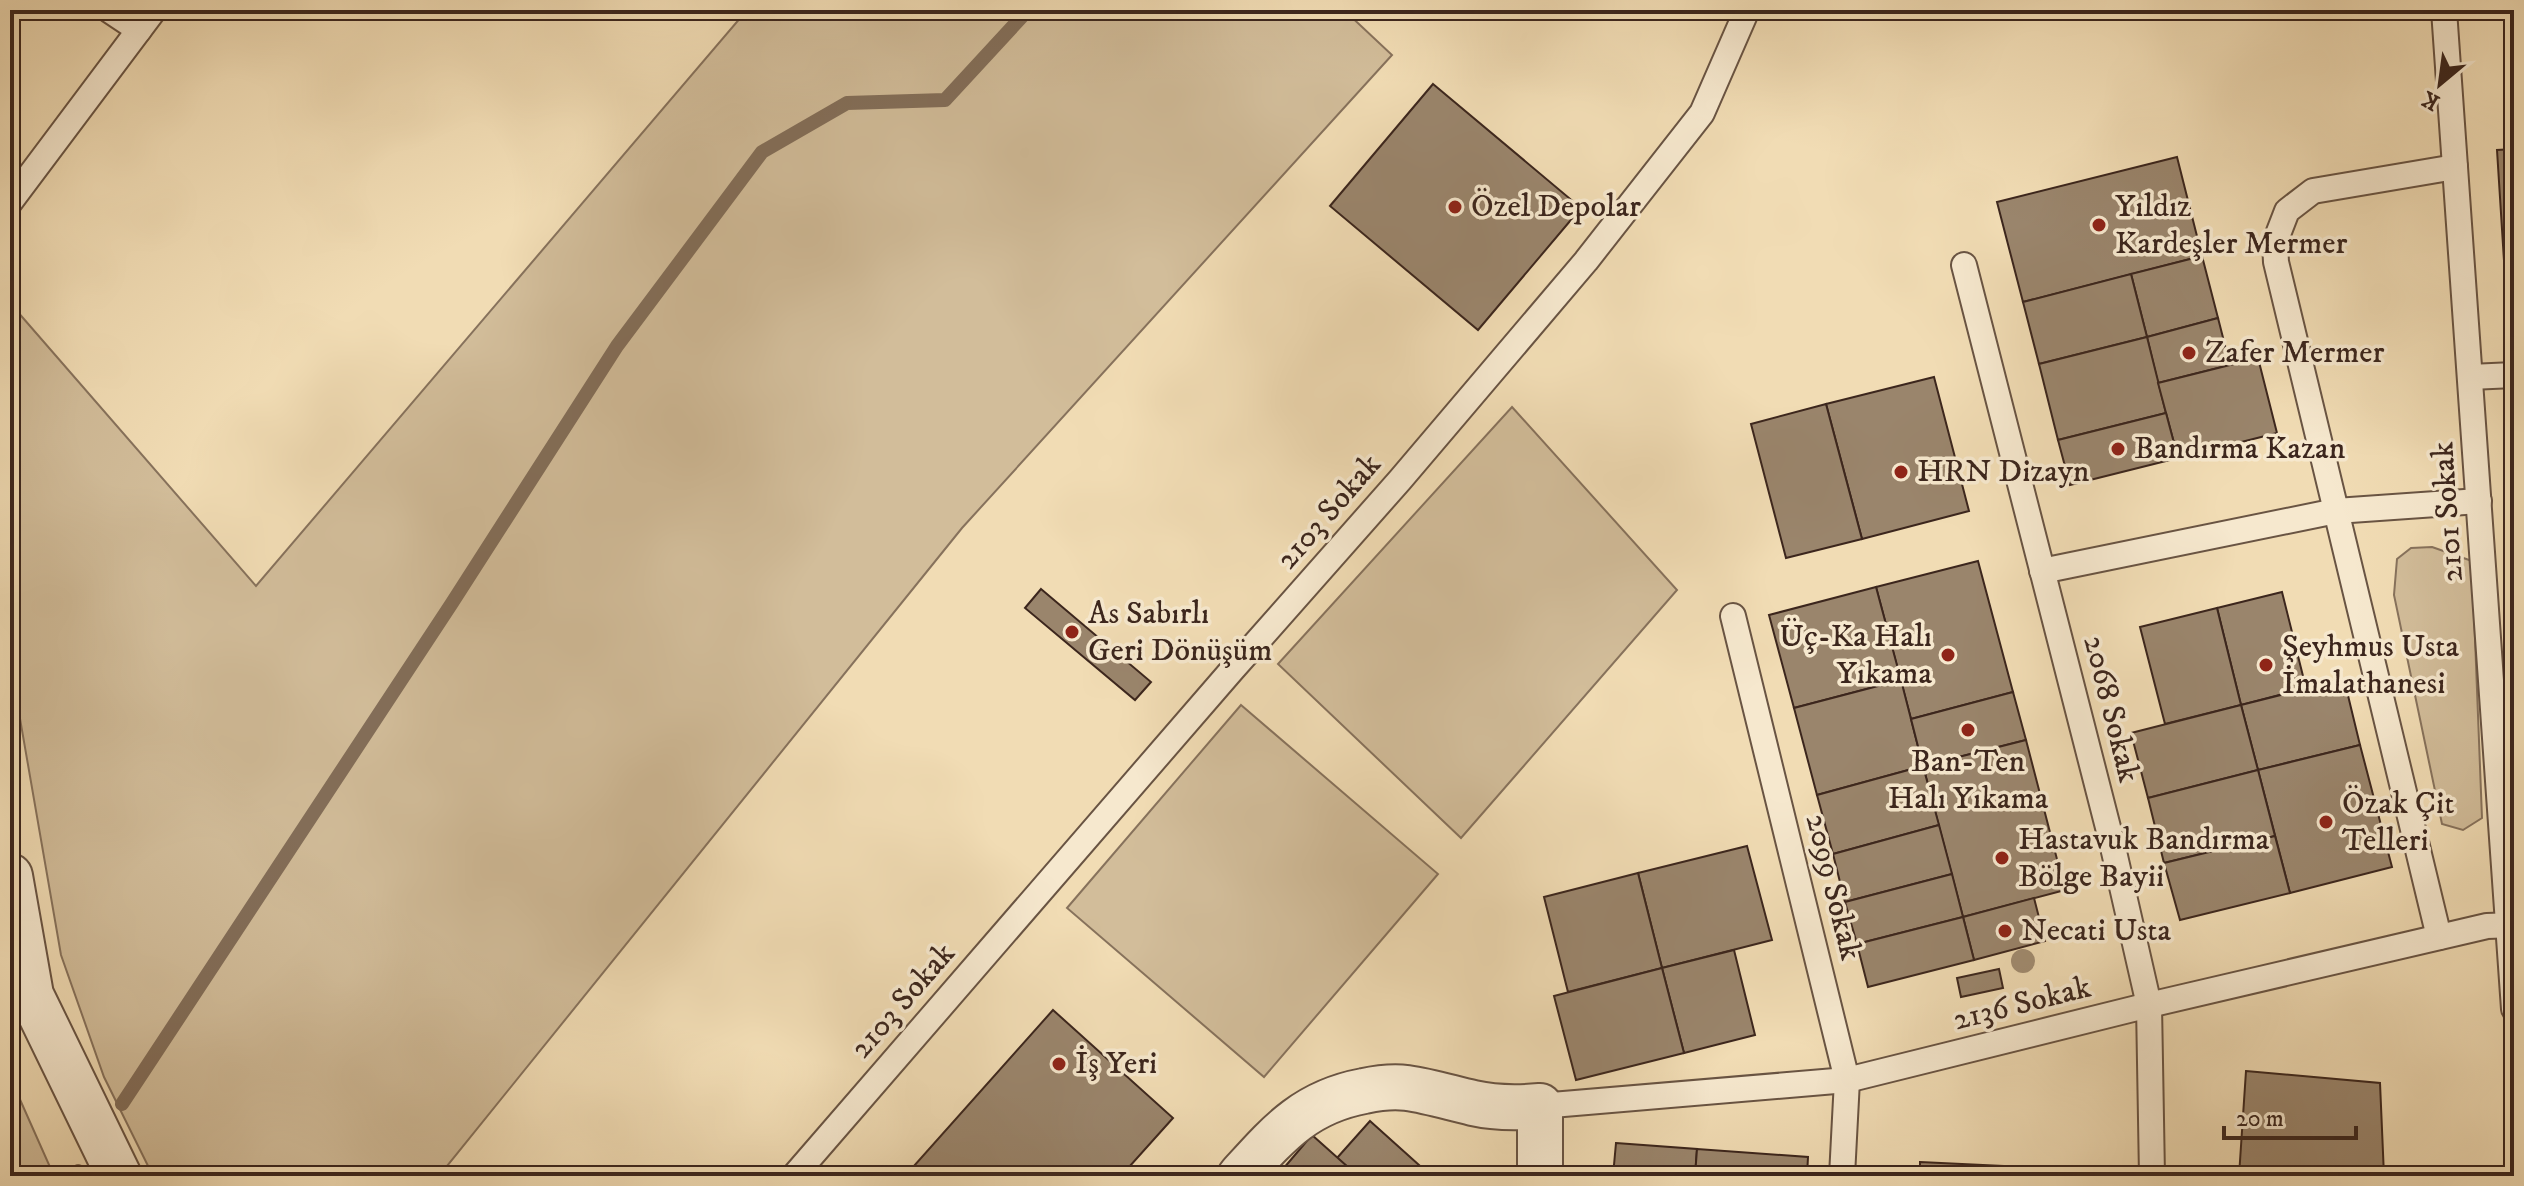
<svg xmlns="http://www.w3.org/2000/svg" width="2524" height="1186" font-family="'IM FELL DW Pica',serif">
	<style>
		.green { fill: #d2bd9a; stroke: #87725c; stroke-width: 2 }
		.lines { fill: none; stroke-linecap: round; stroke-linejoin: round }
		.stream { stroke: #836e59; stroke-width: 14 }
		.building { fill: #9a856c; stroke: #3c261d; stroke-width: 2 }
		.lane-casing { stroke: #695443; stroke-width: 28 }
		.street-casing { stroke: #695443; stroke-width: 48 }
		.lane { stroke: #f6e8ce; stroke-width: 24 }
		.street { stroke: #f6e8ce; stroke-width: 44 }
		.tree { fill: #a28d72 }
		.poi-dot { fill: #8f2418; stroke: #f6e8ce; stroke-width: 3 }
		.labels { text-anchor: middle; dominant-baseline: central; stroke-width: 7; stroke-linejoin: round; paint-order: stroke }
		.poi-label { font-size: 32px; fill: #3c261d; stroke: #f6e8ce; text-anchor: start }
		.street-label { font-size: 32px; fill: #3c261d; stroke: #f6e8ce }
	</style>
	<rect width="100%" height="100%" fill="#f1dcb4"/>
	<filter id="stains"><feTurbulence type="fractalNoise" baseFrequency=".0025" numOctaves="4"/><feColorMatrix values="0 0 0 0 .2 0 0 0 0 .09 0 0 0 0 .02 0 0 0 .5 -.17"/></filter>
	<radialGradient id="worn" r=".72"><stop offset=".6" stop-color="#630" stop-opacity="0"/><stop offset="1" stop-color="#630" stop-opacity=".3"/></radialGradient>
	<g class="green">
		<path d="M747,10h597l48,45 -430,473 -523,648h-286l-49,-99 -43,-122 -51,-294v-358l246,283z"/>
		<path d="M1512,407l165,183 -216,248 -183,-174z"/>
		<path d="M2432,547l40,14 10,257 -19,12 -21,-6 -48,-229 3,-36 14,-11z"/>
		<path d="M1241,705l197,169 -174,203 -197,-169z"/>
		<path d="M10,1077l44,99h-44z"/>
	</g>
	<g class="lines">
		<g class="stream">
			<path d="M122,1104l330,-501 165,-257 145,-194 85,-49 98,-3 83,-90"/>
			<path d="M75,1176l3,-5"/>
		</g>
	</g>
	<g class="building">
		<path d="M1433,84l148,124 -103,122 -148,-124z"/>
		<path d="M2514,149v191h-5l-12,-190z"/>
		<path d="M2177,157l25,99 -179,46 -26,-100z"/>
		<path d="M2202,256l16,62 -71,19 -16,-63z"/>
		<path d="M2131,274l16,63 -108,27 -16,-62z"/>
		<path d="M2218,318l12,47 -72,18 -11,-46z"/>
		<path d="M2147,337l19,76 -108,27 -19,-76z"/>
		<path d="M2258,358l19,75 -99,25 -20,-75z"/>
		<path d="M1934,377l35,134 -107,28 -36,-135z"/>
		<path d="M1826,404l36,135 -76,19 -35,-134z"/>
		<path d="M2166,413l12,45 -108,27 -12,-45z"/>
		<path d="M1978,561l35,131 -102,27 -35,-132z"/>
		<path d="M1876,587l25,93 -107,28 -25,-93z"/>
		<path d="M1041,589l110,93 -16,18 -110,-92z"/>
		<path d="M2282,592l24,96 -65,17 -24,-97z"/>
		<path d="M2217,608l24,97 -76,19 -25,-97z"/>
		<path d="M2344,679l16,66 -102,25 -17,-65z"/>
		<path d="M1901,680l22,86 -106,29 -23,-87z"/>
		<path d="M2013,692l13,48 -103,26 -12,-47z"/>
		<path d="M2241,705l17,65 -110,28 -17,-65z"/>
		<path d="M2026,740l39,150 -102,27 -40,-151z"/>
		<path d="M2360,745l32,122 -102,26 -32,-123z"/>
		<path d="M1923,766l16,59 -106,29 -16,-59z"/>
		<path d="M2258,770l17,66 -111,27 -16,-65z"/>
		<path d="M1939,825l13,49 -107,28 -12,-48z"/>
		<path d="M2275,836l15,57 -110,27 -16,-57z"/>
		<path d="M1747,846l25,94 -110,28 -24,-95z"/>
		<path d="M1638,873l24,95 -94,24 -24,-95z"/>
		<path d="M1952,874l11,43 -106,27 -12,-42z"/>
		<path d="M2034,898l11,43 -71,19 -11,-43z"/>
		<path d="M1963,917l11,43 -106,27 -11,-43z"/>
		<path d="M1734,950l21,85 -71,18 -22,-85z"/>
		<path d="M1662,968l22,85 -108,27 -22,-84z"/>
		<path d="M1999,969l4,19 -42,9 -4,-19z"/>
		<path d="M1053,1010l120,108 -52,58h-216z"/>
		<path d="M2246,1071l134,12 4,93h-145z"/>
		<path d="M1370,1121l59,53 -1,2h-70l-21,-18z"/>
		<path d="M1312,1135l46,41h-67l-8,-7z"/>
		<path d="M1616,1143l81,6 -2,27h-82z"/>
		<path d="M1697,1149l111,8 -1,19h-112z"/>
		<path d="M1920,1162l104,5v9h-104z"/>
		<path d="M2024,1167l79,4v5h-79z"/>
	</g>
	<g class="lines">
		<g class="lane-casing">
			<g id="lane">
				<path d="M109,10l30,20"/>
				<path d="M2444,10l70,999"/>
				<path d="M10,202l144,-192"/>
				<path d="M1964,265l148,578 37,162 3,171"/>
				<path d="M2470,377l44,-2"/>
				<path d="M2042,571l294,-60 143,-10"/>
				<path d="M1733,616l114,464 -5,96"/>
				<path d="M2439,937l-163,-675 -1,-20 12,-31 26,-20 142,-24"/>
				<path d="M1540,1106l307,-26 302,-75 338,-79 27,-1"/>
				<path d="M794,1176l438,-506 168,-190 186,-219 116,-148 45,-103"/>
			</g>
		</g>
		<g class="street-casing">
			<g id="street">
				<path d="M10,876l21,119 88,181"/>
				<path d="M1240,1176c39,-43 65,-74 124,-85 14,-3 28,-5 43,-3 22,3 44,10 66,15 22,5 44,5 67,3v70"/>
			</g>
		</g>
		<use href="#lane" class="lane"/>
		<use href="#street" class="street"/>
	</g>
	<circle class="tree" cx="2023" cy="961" r="12"/>
	<g class="poi-dot">
		<circle cx="1455" cy="207" r="8"/>
		<circle cx="2099" cy="225" r="8"/>
		<circle cx="2189" cy="353" r="8"/>
		<circle cx="2118" cy="449" r="8"/>
		<circle cx="1901" cy="472" r="8"/>
		<circle cx="1072" cy="632" r="8"/>
		<circle cx="1948" cy="655" r="8"/>
		<circle cx="2266" cy="665" r="8"/>
		<circle cx="1968" cy="730" r="8"/>
		<circle cx="2326" cy="822" r="8"/>
		<circle cx="2002" cy="858" r="8"/>
		<circle cx="2005" cy="931" r="8"/>
		<circle cx="1059" cy="1064" r="8"/>
	</g>
	<g class="labels">
		<g class="poi-label">
			<text x="1471" y="207">Özel Depolar</text>
			<text x="2115" y="207">Yıldız<tspan x="2115" dy="37">Kardeşler Mermer</tspan></text>
			<text x="2205" y="353">Zafer Mermer</text>
			<text x="2134" y="449">Bandırma Kazan</text>
			<text x="1917" y="472">HRN Dizayn</text>
			<text x="1088" y="614">As Sabırlı<tspan x="1088" dy="37">Geri Dönüşüm</tspan></text>
			<text x="1932" y="637" text-anchor="end">Üç-Ka Halı<tspan x="1932" dy="37">Yıkama</tspan></text>
			<text x="2282" y="647">Şeyhmus Usta<tspan x="2282" dy="37">İmalathanesi</tspan></text>
			<text x="1968" y="762" text-anchor="middle">Ban-Ten<tspan x="1968" dy="37">Halı Yıkama</tspan></text>
			<text x="2342" y="804">Özak Çit<tspan x="2342" dy="37">Telleri</tspan></text>
			<text x="2018" y="840">Hastavuk Bandırma<tspan x="2018" dy="37">Bölge Bayii</tspan></text>
			<text x="2021" y="931">Necati Usta</text>
			<text x="1075" y="1064">İş Yeri</text>
		</g>
		<g class="street-label">
			<text transform="translate(1329 512) rotate(-49)">2103 Sokak</text>
			<text transform="translate(2448 512) rotate(-94)">2101 Sokak</text>
			<text transform="translate(2111 709) rotate(76)">2068 Sokak</text>
			<text transform="translate(1833 887) rotate(76)">2099 Sokak</text>
			<text transform="translate(903 1001) rotate(-49)">2103 Sokak</text>
			<text transform="translate(2022 1004) rotate(-14)">2136 Sokak</text>
		</g>
	</g>
	<rect width="2524" height="1186" fill="none" stroke="#f1dcb4" stroke-width="40"/>
	<rect x="12" y="12" width="2500" height="1162" fill="none" stroke="#3c261d" stroke-width="4"/>
	<rect x="20" y="20" width="2484" height="1146" fill="none" stroke="#3c261d" stroke-width="2"/>
	<g transform="translate(2440 84) rotate(209)" stroke="#f6e8ce" stroke-width="6" paint-order="stroke">
	<path d="M0-6L14 30L0 20L-14 30Z" fill="#3c261d"/>
	<text y="-12" font-size="22" font-weight="bold" text-anchor="middle" fill="#3c261d">K</text>
	</g>
	<path d="M2224 1126v12h132v-12" fill="none" stroke="#3c261d" stroke-width="4"/>
	<text x="2236" y="1126" font-size="24" fill="#3c261d" stroke="#f6e8ce" stroke-width="6" paint-order="stroke">20 m</text>
	<rect width="100%" height="100%" filter="url(#stains)"/>
	<rect width="100%" height="100%" fill="url(#worn)"/>
</svg>
